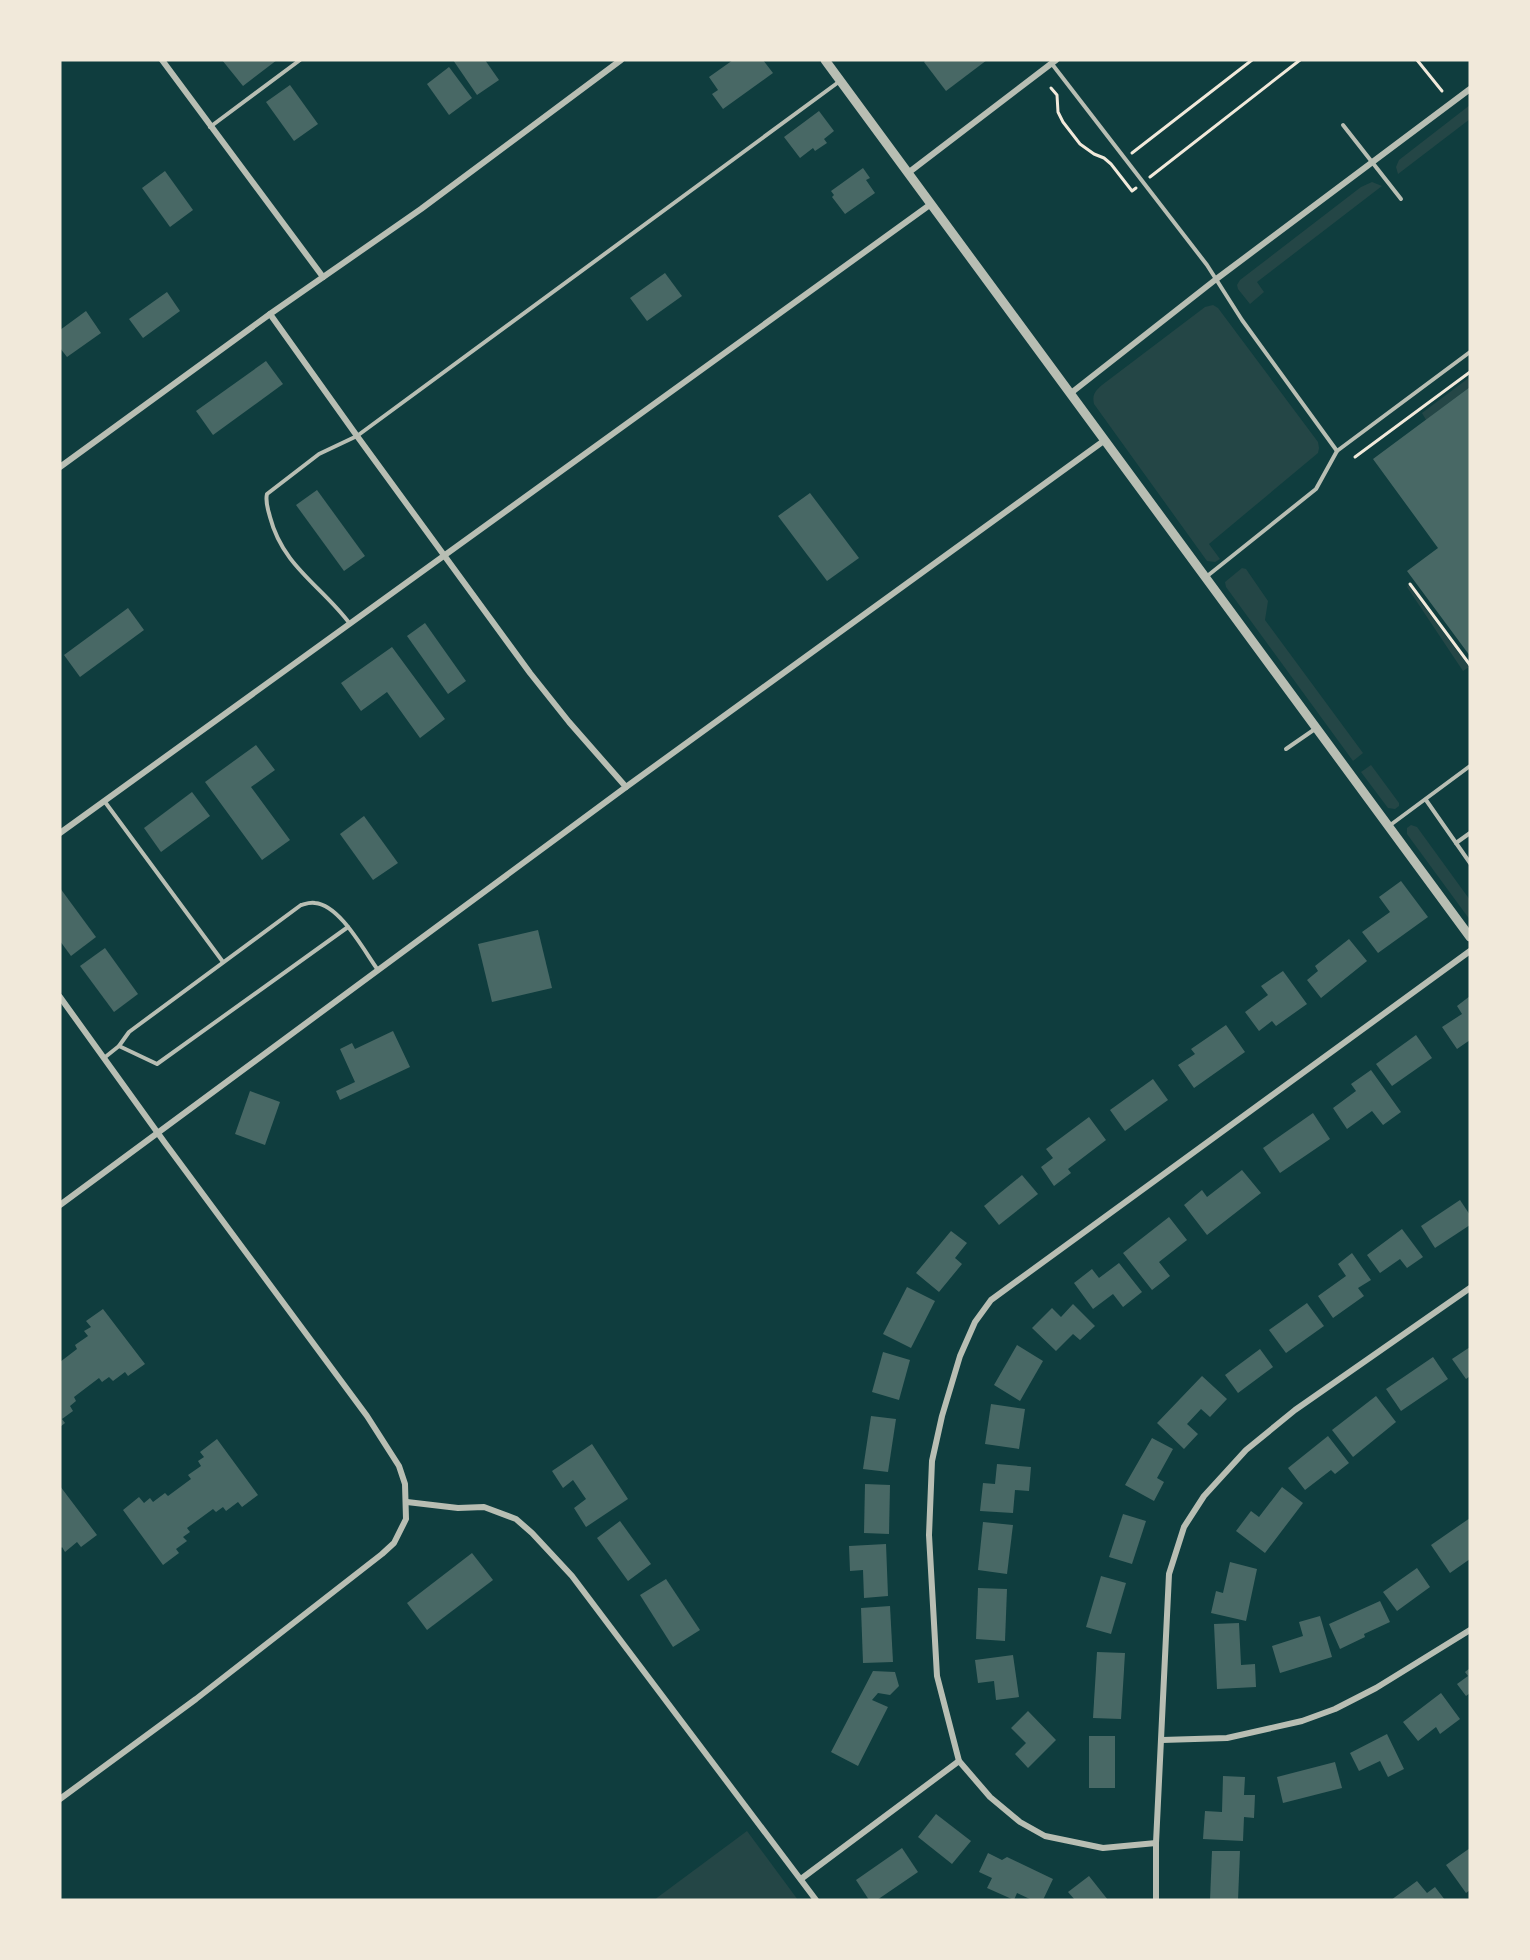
<svg xmlns="http://www.w3.org/2000/svg" width="1530" height="1960" font-family="Bitter,serif">
	<style>
		.green { fill: #244646 }
		.building { fill: #486865 }
		.lines { fill: none; stroke-linecap: round; stroke-linejoin: round }
		.path { stroke: #f1e9da; stroke-width: 3 }
		.service { stroke: #b8beb3; stroke-width: 4 }
		.minor { stroke: #b8beb3; stroke-width: 6 }
		.tertiary { stroke: #b8beb3; stroke-width: 9 }
	</style>
	<rect width="100%" height="100%" fill="#0f3d3e"/>
	<g class="green">
		<path d="M1470,105v14l-72,55 -2,-7 3,-7z"/>
		<path d="M1372,182l10,4 -125,96 7,10 -14,12 -12,-15 -1,-4 3,-5 121,-93z"/>
		<path d="M1213,305l5,3 100,134 1,6 -1,5 -109,91 11,15 -5,3 -8,-1 -113,-157c-2,-9 1,-13 8,-19l103,-78z"/>
		<path d="M1470,377v10l-44,33 -4,-7z"/>
		<path d="M1242,568l4,1 22,32 -3,19 98,133 -10,8 -127,-174 -1,-5z"/>
		<path d="M1408,585l61,82 -6,4 -56,-84z"/>
		<path d="M1371,765l28,38v3l-4,3 -7,-1 -27,-36z"/>
		<path d="M1411,825l6,2 53,73v20l-63,-86v-6z"/>
		<path d="M747,1831l51,69h-144z"/>
	</g>
	<g class="building">
		<path d="M222,60h55l-34,26z"/>
		<path d="M453,60h32l14,20 -22,15z"/>
		<path d="M733,60h30l10,13 -50,36 -11,-15 6,-4 -9,-13z"/>
		<path d="M926,60h61l-41,31 -22,-29z"/>
		<path d="M449,67l23,31 -23,17 -22,-31z"/>
		<path d="M290,85l28,39 -24,17 -28,-39z"/>
		<path d="M819,111l15,20 -10,8 3,4 -12,8 -2,-3 -13,10 -16,-21z"/>
		<path d="M863,168l7,10 -4,2 9,13 -30,21 -13,-17 2,-2 -3,-4z"/>
		<path d="M165,171l28,39 -23,17 -28,-39z"/>
		<path d="M665,273l17,23 -35,25 -17,-23z"/>
		<path d="M167,292l13,19 -37,27 -14,-19z"/>
		<path d="M86,311l15,22 -34,24 -7,-9v-18z"/>
		<path d="M266,361l17,23 -70,51 -17,-24z"/>
		<path d="M1470,387v269l-63,-85 31,-23 -65,-89z"/>
		<path d="M317,490l48,66 -21,15 -48,-66z"/>
		<path d="M810,493l49,65 -32,23 -49,-65z"/>
		<path d="M128,608l16,22 -64,47 -16,-22z"/>
		<path d="M425,623l41,58 -18,13 -41,-58z"/>
		<path d="M392,647l53,72 -25,19 -33,-46 -26,19 -20,-28z"/>
		<path d="M256,745l19,25 -24,17 39,53 -28,20 -57,-78z"/>
		<path d="M192,792l18,24 -49,36 -17,-24z"/>
		<path d="M364,816l34,47 -25,17 -33,-46z"/>
		<path d="M1401,881l27,36 -50,36 -16,-21 28,-20 -11,-15z"/>
		<path d="M60,888l36,49 -25,19 -11,-15z"/>
		<path d="M538,930l14,58 -60,14 -14,-58z"/>
		<path d="M1349,939l18,22 -46,37 -14,-18 11,-9 -3,-5z"/>
		<path d="M105,948l33,46 -24,18 -34,-46z"/>
		<path d="M1283,971l24,33 -31,22 -4,-5 -13,10 -14,-19 23,-17 -7,-9z"/>
		<path d="M1470,996v44l-13,9 -15,-22 20,-13 -5,-8z"/>
		<path d="M1226,1025l19,27 -51,36 -16,-23 17,-11 -4,-5z"/>
		<path d="M393,1031l17,36 -70,33 -4,-9 19,-9 -15,-33 12,-6 3,6z"/>
		<path d="M1416,1035l16,23 -40,28 -16,-22z"/>
		<path d="M1371,1070l30,42 -18,13 -11,-14 -25,18 -14,-21 23,-17 -5,-7z"/>
		<path d="M1153,1079l15,21 -43,31 -15,-21z"/>
		<path d="M250,1091l30,11 -15,43 -30,-11z"/>
		<path d="M1313,1113l17,26 -50,34 -17,-25z"/>
		<path d="M1089,1117l17,23 -38,29 3,4 -17,13 -13,-19 12,-9 -7,-9z"/>
		<path d="M1242,1170l19,23 -54,42 -23,-30 18,-15 5,7z"/>
		<path d="M1022,1175l16,19 -39,31 -15,-19z"/>
		<path d="M1460,1200l10,15v10l-35,23 -14,-22z"/>
		<path d="M1169,1217l18,23 -28,22 11,14 -18,14 -29,-37z"/>
		<path d="M1402,1229l21,28 -16,11 -7,-9 -20,14 -13,-18z"/>
		<path d="M951,1231l16,12 -12,15 7,6 -23,28 -23,-19z"/>
		<path d="M1352,1253l19,27 -13,8 6,8 -31,22 -15,-22 28,-20 -8,-12z"/>
		<path d="M1119,1263l23,29 -19,15 -10,-13 -20,15 -19,-26 18,-14 7,9z"/>
		<path d="M907,1287l28,14 -24,47 -28,-14z"/>
		<path d="M1307,1303l17,23 -38,27 -17,-23z"/>
		<path d="M1073,1304l22,22 -15,14 -7,-6 -17,17 -24,-23 20,-20 9,9z"/>
		<path d="M103,1309l42,55 -17,12 -3,-4 -12,9 -4,-4 -7,5 -3,-4 -25,19 2,4 -6,5 3,5 -11,8 3,4 -5,4v-65l17,-13 -2,-4 13,-9 -4,-5 7,-4 -5,-6z"/>
		<path d="M1017,1345l26,16 -23,40 -26,-16z"/>
		<path d="M1470,1347v29l-4,3 -14,-20z"/>
		<path d="M1260,1349l13,18 -35,26 -13,-18z"/>
		<path d="M883,1352l27,8 -11,40 -27,-8z"/>
		<path d="M1433,1357l15,22 -47,32 -15,-22z"/>
		<path d="M1202,1376l25,23 -17,18 -9,-8 -14,15 11,10 -14,15 -27,-26z"/>
		<path d="M1376,1396l20,26 -43,35 -21,-27z"/>
		<path d="M991,1404l34,5 -6,40 -34,-5z"/>
		<path d="M871,1416l25,3 -8,53 -25,-3z"/>
		<path d="M1328,1436l21,27 -14,11 -4,-4 -26,20 -17,-22z"/>
		<path d="M1152,1438l21,11 -16,29 7,4 -10,19 -29,-16z"/>
		<path d="M217,1439l41,56 -16,12 -4,-5 -12,9 -3,-4 -7,5 -3,-3 -26,19 3,4 -7,5 4,4 -11,8 3,4 -16,12 -40,-55 16,-13 5,6 6,-5 3,4 12,-9 3,3 23,-17 -3,-4 13,-9 -3,-5 6,-4 -4,-5z"/>
		<path d="M592,1444l36,55 -42,28 -12,-19 12,-9 -13,-19 -10,8 -11,-17z"/>
		<path d="M997,1464l34,3 -2,24 -14,-1 -2,23 -33,-2 3,-28 12,1z"/>
		<path d="M865,1484l25,1 -1,49 -25,-1z"/>
		<path d="M60,1486l37,49 -16,12 -4,-5 -12,10 -3,-5 -2,2z"/>
		<path d="M1282,1487l21,16 -38,50 -29,-22 15,-20 8,6z"/>
		<path d="M1123,1514l23,7 -14,43 -23,-7z"/>
		<path d="M1470,1518v41l-20,14 -19,-28z"/>
		<path d="M620,1521l31,43 -23,17 -31,-43z"/>
		<path d="M983,1522l30,3 -6,49 -29,-4z"/>
		<path d="M886,1544l2,52 -24,2 -1,-28 -13,1 -1,-25z"/>
		<path d="M472,1553l21,27 -66,50 -20,-27z"/>
		<path d="M1230,1562l27,7 -11,52 -35,-8 5,-22 7,2z"/>
		<path d="M1417,1568l13,19 -33,24 -14,-19z"/>
		<path d="M1101,1576l25,7 -15,51 -25,-7z"/>
		<path d="M666,1579l34,51 -27,17 -33,-52z"/>
		<path d="M978,1588l29,1 -2,52 -29,-2z"/>
		<path d="M1380,1601l10,21 -26,12 1,3 -25,12 -11,-25z"/>
		<path d="M890,1606l3,56 -30,1 -2,-55z"/>
		<path d="M1320,1616l12,41 -52,16 -8,-27 31,-10 -4,-14z"/>
		<path d="M1239,1623l2,42 14,-1 1,23 -39,2 -3,-65z"/>
		<path d="M1097,1652l28,1 -4,66 -28,-1z"/>
		<path d="M1013,1655l6,42 -23,3 -2,-19 -16,2 -3,-23z"/>
		<path d="M1470,1668v25l-4,3 -9,-12 11,-8 -3,-4z"/>
		<path d="M873,1671l22,1 4,14 -9,9 -12,-2 -6,7 16,7 -30,59 -27,-14z"/>
		<path d="M1441,1693l19,26 -20,15 -4,-7 -18,14 -15,-19z"/>
		<path d="M1028,1711l28,29 -28,28 -13,-14 11,-11 -15,-15z"/>
		<path d="M1387,1734l17,35 -16,8 -8,-16 -21,10 -9,-18z"/>
		<rect x="1089" y="1736" width="26" height="52"/>
		<path d="M1335,1762l7,26 -59,15 -6,-26z"/>
		<path d="M1223,1776l22,1 -1,18h11l-1,23 -10,-1 -1,24 -40,-2 2,-28 17,1z"/>
		<path d="M936,1814l35,27 -19,23 -34,-27z"/>
		<path d="M902,1848l16,24 -41,28h-8l-13,-20z"/>
		<path d="M1470,1848v42l-4,3 -20,-28z"/>
		<path d="M1212,1851h28l-2,49h-28z"/>
		<path d="M988,1853l14,7 5,-3 46,22 -10,21h-11l-15,-7 -3,7 -27,-12 5,-10 -13,-6z"/>
		<path d="M1089,1876l19,24h-33l-7,-8z"/>
		<path d="M1417,1881l10,12 8,-6 10,13h-54z"/>
	</g>
	<g class="lines">
		<g class="path">
			<path d="M1417,60l25,31"/>
			<path d="M1051,88l6,7 1,17 5,10 17,22 14,10 10,4 7,6 21,27 4,-3"/>
			<path d="M1132,153l120,-93"/>
			<path d="M1150,177l150,-117"/>
			<path d="M1355,457l115,-85"/>
			<path d="M1410,584l60,81"/>
		</g>
		<g class="service">
			<path d="M1052,64l155,201 35,55 95,131 133,-99"/>
			<path d="M1343,125l58,74"/>
			<path d="M210,127l90,-67"/>
			<path d="M1206,577l110,-88 21,-38"/>
			<path d="M350,624c-28,-38 -67,-57 -80,-107 -2,-8 -5,-15 -3,-23l52,-40 38,-18 483,-355"/>
			<path d="M1286,749l29,-20"/>
			<path d="M1426,800l44,63"/>
			<path d="M105,802l118,160"/>
			<path d="M1389,826l81,-60"/>
			<path d="M1456,843l14,-10"/>
			<path d="M119,1046l38,18 191,-137"/>
			<path d="M104,1058l15,-12 10,-14 172,-127c4,-1 9,-3 14,-2 25,2 49,48 63,67"/>
		</g>
		<g class="minor">
			<path d="M162,60l161,217"/>
			<path d="M908,173l148,-113"/>
			<path d="M270,314l87,122 173,237 39,49 57,65"/>
			<path d="M1071,393l144,-113 255,-191"/>
			<path d="M60,467l210,-153 151,-105 200,-149"/>
			<path d="M60,833l871,-629"/>
			<path d="M60,997l105,146 202,273 32,50 6,18 1,35 -12,24 -12,11 -186,145 -136,100"/>
			<path d="M60,1205l566,-418 479,-347"/>
			<path d="M407,1502l51,6 26,-1 32,12 16,14 40,43 244,324"/>
			<path d="M1162,1740l65,-2 75,-17 33,-12 41,-21 94,-58"/>
			<path d="M1156,1843l-53,5 -58,-12 -25,-14 -30,-25 -31,-36 -22,-85 -8,-141 3,-74 10,-45 18,-60 15,-34 16,-22 479,-349"/>
			<path d="M801,1879l158,-118"/>
			<path d="M1156,1900v-57l13,-269 15,-47 20,-31 42,-46 49,-40 175,-122"/>
		</g>
		<path class="tertiary" d="M825,60l645,877"/>
	</g>
	<rect width="1530" height="1960" fill="none" stroke="#f1e9da" stroke-width="123"/>
</svg>
